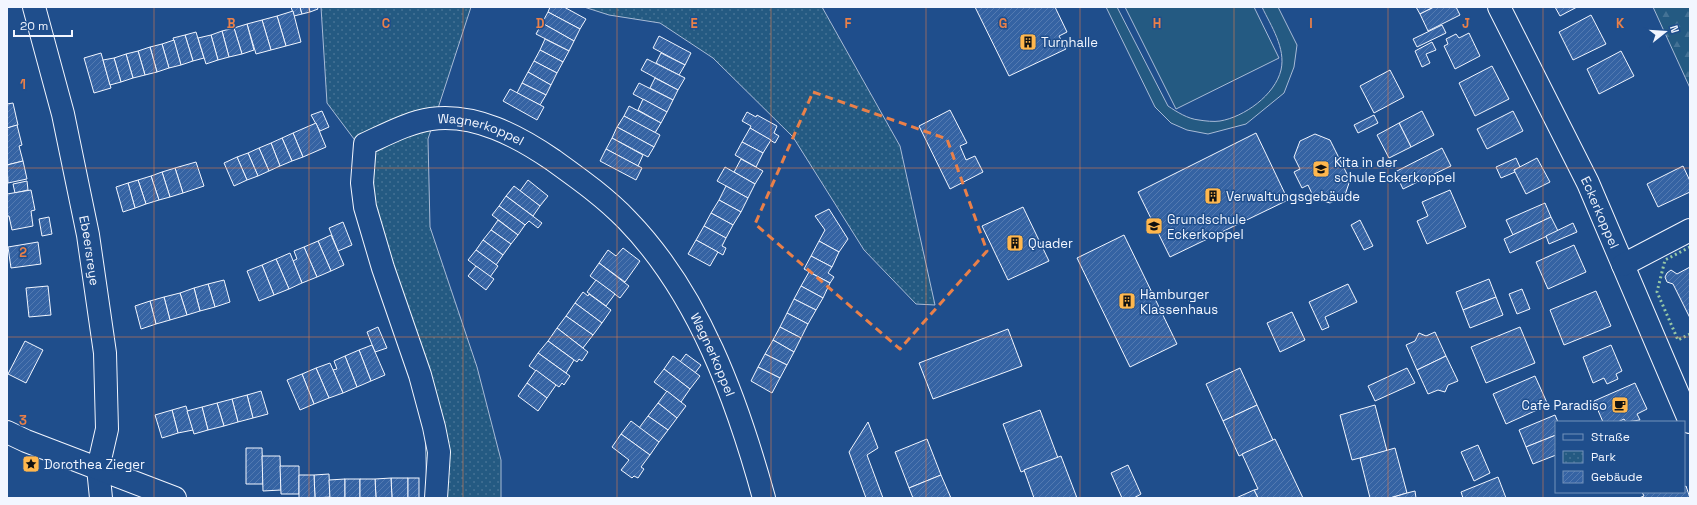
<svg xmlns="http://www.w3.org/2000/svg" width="1697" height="505" font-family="'Space Grotesk',sans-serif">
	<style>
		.forest { fill: url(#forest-firs); stroke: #a8bbd7 }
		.park { fill: url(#park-dots); stroke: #a8bbd7 }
		.pitch { fill: #245a82; stroke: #a8bbd7 }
		.building { fill: url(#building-hatch); stroke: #f2f6ff }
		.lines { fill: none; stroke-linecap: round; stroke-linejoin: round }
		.minor-casing { stroke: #f2f6ff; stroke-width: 24 }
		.minor { stroke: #1f4e8c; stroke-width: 22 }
		.hedge { stroke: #97c8a6; stroke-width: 3; stroke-dasharray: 2 3; stroke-linecap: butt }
		.marked { fill: none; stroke: #ea8049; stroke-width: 3; stroke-dasharray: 8 5; stroke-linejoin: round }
		.grid { fill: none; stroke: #ea8049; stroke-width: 1; stroke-opacity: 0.55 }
		.labels { text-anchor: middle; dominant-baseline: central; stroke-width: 3; stroke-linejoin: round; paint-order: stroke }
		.poi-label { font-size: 13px; fill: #f2f6ff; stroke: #1f4e8c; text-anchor: start }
		.street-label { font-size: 13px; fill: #f2f6ff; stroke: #1f4e8c }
		.grid-label { font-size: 13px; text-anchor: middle; font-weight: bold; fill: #ea8049; stroke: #1f4e8c; stroke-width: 3; stroke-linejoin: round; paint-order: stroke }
	</style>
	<defs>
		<pattern id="forest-firs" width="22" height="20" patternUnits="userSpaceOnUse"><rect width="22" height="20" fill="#245a82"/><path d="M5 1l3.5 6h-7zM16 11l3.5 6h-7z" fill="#447295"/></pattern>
		<pattern id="park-dots" width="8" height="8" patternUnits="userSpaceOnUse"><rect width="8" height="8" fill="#245a82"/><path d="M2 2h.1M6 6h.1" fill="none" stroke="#447295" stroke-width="1.8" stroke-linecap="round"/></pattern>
		<pattern id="building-hatch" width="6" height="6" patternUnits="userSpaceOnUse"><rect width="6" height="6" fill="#3563a3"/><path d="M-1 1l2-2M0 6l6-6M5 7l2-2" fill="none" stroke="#537ab1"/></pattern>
	</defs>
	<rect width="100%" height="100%" fill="#1f4e8c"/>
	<path class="forest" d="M1653,7h37v81z"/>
	<g class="park">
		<path d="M321,7h150l-43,132 2,88 47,140 24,93v38h-74l-2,-70 -68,-285 -30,-40z"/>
		<path d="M584,7h238l78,139 35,159 -19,-1 -52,-54 -71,-113 -80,-79 -53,-35 -51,-8z"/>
	</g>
	<g class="pitch">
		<path d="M1106,7h11l51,99c9,6 20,13 31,14 6,1 15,2 21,1 24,-4 55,-26 61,-51 5,-22 -10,-44 -19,-63h16l19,38 -3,22 -10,26 -38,31 -38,10 -21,-4 -16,-7 -16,-16z"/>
		<path d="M1125,7h129l25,51 -103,51z"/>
	</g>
	<g class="building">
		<path d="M291,7h9l2,7 -8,2z"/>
		<path d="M300,7h9l1,5 -8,2z"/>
		<path d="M309,7h8l1,2 -8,3z"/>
		<path d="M550,7h14l22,12 -6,10 -32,-17z"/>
		<path d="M975,7h80l12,25 -8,4 7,13 -57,27z"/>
		<path d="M1416,7h18l-14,7z"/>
		<path d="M1434,7h22l4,8 -32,16 -8,-17z"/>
		<path d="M1555,7h22l-17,9z"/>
		<path d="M293,11l8,31 -15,4 -9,-30z"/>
		<path d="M548,12l32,17 -6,12 -32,-18z"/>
		<path d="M1591,15l15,29 -33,16 -14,-28z"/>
		<path d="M277,16l9,30 -15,4 -9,-30z"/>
		<path d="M262,20l9,30 -15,4 -9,-30z"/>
		<path d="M542,23l32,18 -5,10 -33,-17z"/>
		<path d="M247,24l7,26 -12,4 -8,-26z"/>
		<path d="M1442,25l4,8 -29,14 -4,-8z"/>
		<path d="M234,28l8,26 -13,3 -7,-26z"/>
		<path d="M222,31l7,26 -11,3 -7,-25z"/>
		<path d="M196,32l8,26 -11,3 -8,-26z"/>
		<path d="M1469,33l11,23 -25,13 -11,-23 4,-2 -2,-5 10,-5 3,4z"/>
		<path d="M185,35l8,26 -12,4 -8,-27z"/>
		<path d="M211,35l7,25 -12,4 -8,-26z"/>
		<path d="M659,36l32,17 -6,12 -32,-17z"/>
		<path d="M545,39l24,12 -6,11 -23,-12z"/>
		<path d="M174,40l7,25 -12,3 -7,-24z"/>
		<path d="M1432,42l4,8 -10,4 4,9 -8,4 -7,-16z"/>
		<path d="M162,44l7,24 -12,4 -7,-25z"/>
		<path d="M150,47l7,25 -12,3 -7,-24z"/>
		<path d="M540,50l23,12 -6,11 -23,-12z"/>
		<path d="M138,51l7,24 -12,3 -7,-24z"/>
		<path d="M1621,51l13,25 -35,18 -12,-25z"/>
		<path d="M101,53l10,35 -17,5 -10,-35z"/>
		<path d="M661,53l24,12 -6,10 -23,-12z"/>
		<path d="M126,54l7,24 -12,4 -7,-24z"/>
		<path d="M114,58l7,24 -11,3 -7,-25z"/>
		<path d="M647,59l38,19 -7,12 -37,-20z"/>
		<path d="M534,61l23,12 -6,12 -23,-13z"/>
		<path d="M1492,66l17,33 -34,17 -16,-33z"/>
		<path d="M1390,70l14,27 -30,16 -14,-27z"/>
		<path d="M528,72l23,13 -5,10 -24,-12z"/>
		<path d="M655,78l23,12 -5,10 -23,-12z"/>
		<path d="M522,83l24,12 -6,10 -23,-12z"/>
		<path d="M639,83l34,17 -6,12 -34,-18z"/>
		<path d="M510,89l34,18 -7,13 -34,-19z"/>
		<path d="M643,99l24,13 -6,11 -23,-13z"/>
		<path d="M13,103l5,22 -11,3v-24z"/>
		<path d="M629,106l32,17 -6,10 -31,-17z"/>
		<path d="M950,110l17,33 -7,3 6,14 9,-4 8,16 -33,17 -31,-63z"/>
		<path d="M322,111l7,16 -9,4 -9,-16z"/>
		<path d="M1422,111l12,24 -23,12 -12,-24z"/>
		<path d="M1513,111l10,20 -36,18 -10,-20z"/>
		<path d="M747,112l9,5 1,-2 20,11 -3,7 5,3 -4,7 -25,-15 1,-2 -9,-5z"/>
		<path d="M1374,115l4,8 -20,10 -4,-8z"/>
		<path d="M624,116l36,19 -6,12 -37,-20z"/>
		<path d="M316,123l10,24 -23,10 -10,-24z"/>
		<path d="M1399,123l12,24 -22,11 -12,-23z"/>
		<path d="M17,125l5,20 -3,1 4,15 -16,4v-37z"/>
		<path d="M617,127l37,20 -6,10 -36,-19z"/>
		<path d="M750,128l21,12 -8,13 -21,-11z"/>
		<path d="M293,133l10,24 -11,4 -10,-23z"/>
		<path d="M1256,133l32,67 -118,57 -32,-65z"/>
		<path d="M1315,134l15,6 20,40 -5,15 -15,8 -16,-5 -6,-13 -6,3 -8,-16 6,-3 -6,-12 6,-16z"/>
		<path d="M282,138l10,23 -12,5 -9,-23z"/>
		<path d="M612,138l31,17 -5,11 -32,-17z"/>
		<path d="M742,142l21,11 -7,14 -21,-12z"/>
		<path d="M271,143l9,23 -11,5 -10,-23z"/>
		<path d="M259,148l10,23 -11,5 -10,-23z"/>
		<path d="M1442,148l9,18 -48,23 -8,-17z"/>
		<path d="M606,149l36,19 -6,12 -36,-19z"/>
		<path d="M248,153l10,23 -11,4 -10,-23z"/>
		<path d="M237,157l10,23 -13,6 -10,-23z"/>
		<path d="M1516,158l4,9 -6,3 1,2 -14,6 -5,-11z"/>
		<path d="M1537,158l13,24 -24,12 -12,-24z"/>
		<path d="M741,159l22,12 -8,13 -21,-12z"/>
		<path d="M23,161l4,18 -19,4 -1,-18z"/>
		<path d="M196,162l8,24 -21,7 -8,-25z"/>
		<path d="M1683,166l7,15v11l-32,15 -11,-23z"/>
		<path d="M725,167l30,17 -7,14 -31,-17z"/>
		<path d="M175,168l8,25 -13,4 -8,-25z"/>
		<path d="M162,172l8,25 -11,3 -8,-24z"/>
		<path d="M151,176l8,24 -13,4 -8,-24z"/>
		<path d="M138,180l8,24 -11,4 -7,-25z"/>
		<path d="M528,180l20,16 -8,10 -20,-15z"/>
		<path d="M27,181l1,9 -13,3 -2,-9z"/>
		<path d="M128,183l7,25 -12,4 -7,-25z"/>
		<path d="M514,186l26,20 -7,10 -27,-20z"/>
		<path d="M726,186l22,12 -7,14 -22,-12z"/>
		<path d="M31,190l4,20 -4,1 2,15 -21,4 -3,-14h-2v-22z"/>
		<path d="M1450,190l16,37 -39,17 -10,-23 11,-5 -6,-14z"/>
		<path d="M506,196l36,27 -4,5 -9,-7 -4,4 -26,-19z"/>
		<path d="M719,200l22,12 -8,13 -22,-12z"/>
		<path d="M1545,203l6,14 -38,18 -7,-15z"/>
		<path d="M499,206l26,19 -7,10 -26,-20z"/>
		<path d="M1023,207l26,54 -41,19 -26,-54z"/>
		<path d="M829,209l19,30 -9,13 -20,-11 6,-11 -10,-14z"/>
		<path d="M711,213l22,12 -7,13 -22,-12z"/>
		<path d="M49,217l3,17 -10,2 -3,-17z"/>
		<path d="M1551,217l7,14 -48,22 -6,-14z"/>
		<path d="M498,220l20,15 -7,9 -20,-14z"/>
		<path d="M1360,220l13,26 -9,4 -13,-25z"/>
		<path d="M343,222l9,23 -14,6 -9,-23z"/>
		<path d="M1573,223l4,9 -28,12 -3,-8z"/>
		<path d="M704,226l22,12 -4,8 4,2 -3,7 -27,-15z"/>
		<path d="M491,230l20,14 -8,11 -20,-15z"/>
		<path d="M331,235l13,30 -13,6 -13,-30z"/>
		<path d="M1124,235l53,109 -47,23 -53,-109z"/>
		<path d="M483,240l20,15 -7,10 -20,-15z"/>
		<path d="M696,240l22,12 -8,14 -22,-12z"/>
		<path d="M318,241l13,30 -14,6 -13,-30z"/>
		<path d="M819,241l20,11 -7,15 -21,-11z"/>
		<path d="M38,242l3,22 -30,4 -3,-21z"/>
		<path d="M1574,245l12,27 -38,17 -12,-27z"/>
		<path d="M304,247l13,30 -15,6 -9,-22 4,-2 -3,-8z"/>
		<path d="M623,248l17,13 -15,21 -26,-19 9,-13 8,6z"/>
		<path d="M476,250l22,16 -8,11 -22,-17z"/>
		<path d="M290,253l12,30 -13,6 -13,-30z"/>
		<path d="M811,256l21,11 -4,6 6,4 -4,6 -26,-14z"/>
		<path d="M276,259l13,30 -15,6 -12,-30z"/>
		<path d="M599,263l30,23 -9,12 -30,-22z"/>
		<path d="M262,265l12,30 -15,6 -12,-30z"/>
		<path d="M476,266l18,13 -8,11 -18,-14z"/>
		<path d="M1690,267v51l-17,-34 -6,-2 -2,-5 2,-4 4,-3 6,4z"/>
		<path d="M809,272l21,11 -7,15 -22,-12z"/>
		<path d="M1489,279l7,18 -33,13 -7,-18z"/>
		<path d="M224,280l6,22 -15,5 -7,-23z"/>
		<path d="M596,280l19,14 -9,12 -19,-14z"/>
		<path d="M208,284l7,23 -15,4 -6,-23z"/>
		<path d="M1348,284l9,18 -32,15 4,10 -7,3 -13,-28z"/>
		<path d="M48,286l3,29 -22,2 -3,-29z"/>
		<path d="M801,286l22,12 -7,12 -22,-11z"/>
		<path d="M194,288l6,23 -13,4 -7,-22z"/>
		<path d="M1522,289l8,20 -13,5 -8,-20z"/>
		<path d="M1596,291l15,35 -47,19 -14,-35z"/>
		<path d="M583,292l5,4 1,-2 22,16 -9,13 -27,-20z"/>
		<path d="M180,293l7,22 -17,5 -6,-23z"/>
		<path d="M164,297l6,23 -14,4 -6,-23z"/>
		<path d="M1496,297l7,18 -33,13 -7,-18z"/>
		<path d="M794,299l22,11 -8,14 -21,-11z"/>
		<path d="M150,301l6,23 -15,5 -6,-23z"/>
		<path d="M575,303l27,20 -9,12 -27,-19z"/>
		<path d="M1292,312l13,28 -25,12 -13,-29z"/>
		<path d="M787,313l21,11 -7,14 -21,-11z"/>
		<path d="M566,316l27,19 -10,13 -26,-20z"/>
		<path d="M378,327l9,21 -12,4 -8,-20z"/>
		<path d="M780,327l21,11 -7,14 -21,-12z"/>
		<path d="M1520,327l15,36 -49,20 -15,-36z"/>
		<path d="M557,328l31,24 -6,9 -3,-2 -2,3 -29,-21z"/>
		<path d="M1008,329l14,37 -89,33 -14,-36z"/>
		<path d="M1435,332l11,24 -29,14 -11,-25 9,-4 4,-8 7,3z"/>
		<path d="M773,340l21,12 -7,13 -22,-11z"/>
		<path d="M25,341l18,9 -17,33 -18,-9z"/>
		<path d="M548,341l26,19 -8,13 -28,-20z"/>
		<path d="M372,345l13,30 -14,6 -12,-31z"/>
		<path d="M1611,345l11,26 -6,3 2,5 -11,5 -3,-6 -11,5 -10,-26z"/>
		<path d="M359,350l12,31 -14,6 -12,-31z"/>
		<path d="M538,353l32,23 -6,9 -2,-2 -3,4 -30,-21z"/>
		<path d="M686,354l15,11 -6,8 -15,-11z"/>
		<path d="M765,354l22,11 -7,13 -22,-11z"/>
		<path d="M345,356l12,31 -14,6 -10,-23 4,-1 -3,-8z"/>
		<path d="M673,356l27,20 -10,13 -26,-20z"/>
		<path d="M1446,356l12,25 -10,4 -3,7 -7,-2 -10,4 -11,-24z"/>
		<path d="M330,363l13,30 -14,5 -13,-30z"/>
		<path d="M758,367l22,11 -8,15 -21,-12z"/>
		<path d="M316,368l13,30 -15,6 -12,-30z"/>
		<path d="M1240,368l17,37 -34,16 -17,-37z"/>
		<path d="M1407,368l8,15 -40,18 -7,-15z"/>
		<path d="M664,369l26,20 -9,13 -27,-20z"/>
		<path d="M536,370l20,15 -9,13 -20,-15z"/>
		<path d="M302,374l12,30 -14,6 -13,-30z"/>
		<path d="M1535,376l13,29 -42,19 -13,-30z"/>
		<path d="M527,383l20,15 -9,13 -20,-15z"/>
		<path d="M1635,383l12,26 -10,5 3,6 -14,2 -2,-3 -6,3h-15l-9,-21z"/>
		<path d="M261,391l7,23 -15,4 -6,-23z"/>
		<path d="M667,391l19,15 -9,12 -19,-15z"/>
		<path d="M247,395l6,23 -15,4 -6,-23z"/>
		<path d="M232,399l6,23 -14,4 -7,-23z"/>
		<path d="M217,403l7,23 -16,4 -6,-23z"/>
		<path d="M658,403l19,15 -9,12 -20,-14z"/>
		<path d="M1257,405l16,35 -34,16 -16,-35z"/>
		<path d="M1375,405l12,46 -35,9 -12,-45z"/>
		<path d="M186,406l7,24 -15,3 -6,-23z"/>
		<path d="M202,407l6,23 -14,4 -7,-23z"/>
		<path d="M172,410l6,23 -16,5 -7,-23z"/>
		<path d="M1040,410l18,48 -37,14 -18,-48z"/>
		<path d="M1555,415l3,7h-2v13l-30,12 -7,-17z"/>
		<path d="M648,416l20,14 -9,12 -20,-14z"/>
		<path d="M631,421l28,21 -9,13 -29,-21z"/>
		<path d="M868,422l10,26 -11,7 16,43h-17l-17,-46z"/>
		<path d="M621,434l29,21 -9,12 3,2 -6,9 -4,-2 -2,2 -11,-8 8,-10 -17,-13z"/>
		<path d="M1556,435v20l-23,9 -7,-17z"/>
		<path d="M927,439l14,36 -32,13 -14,-36z"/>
		<path d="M1275,439l28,59h-45l-4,-8 4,-1 -16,-35z"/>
		<path d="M1478,445l12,28 -16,8 -13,-29z"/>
		<path d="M246,448h16l1,36h-17z"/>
		<path d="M1395,448l12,45 -17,5h-20l-10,-40z"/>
		<path d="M262,456h18l1,34 -18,1z"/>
		<path d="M1061,456l16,42h-43l-10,-28z"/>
		<path d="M1128,465l13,29 -7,4h-12l-11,-25z"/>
		<path d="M280,466h19v28h-18z"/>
		<path d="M329,474l1,23 -15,1 -1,-23z"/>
		<path d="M299,475h15l1,23h-16z"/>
		<path d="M941,475l10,23h-38l-4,-10z"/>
		<path d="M1498,477l8,21h-43l-2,-6z"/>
		<path d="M391,478h17v20h-16z"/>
		<path d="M391,478l1,20h-16l-1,-19z"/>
		<rect x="408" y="478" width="11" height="20"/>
		<path d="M345,479v19h-15l-1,-18z"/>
		<rect x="345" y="479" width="15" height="19"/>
		<path d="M360,479h15l1,19h-16z"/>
		<path d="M1686,486l4,12h-51l5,-2 -2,-4h42v-5z"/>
		<path d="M1254,490l4,8h-22z"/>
		<path d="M1415,491l1,7h-26l17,-5z"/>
	</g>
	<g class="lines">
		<g class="minor-casing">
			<g id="minor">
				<path id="s1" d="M34,7l29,107 25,121 17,118 2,76 -9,39 3,30"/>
				<path id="s2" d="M1499,7l89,176 102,239"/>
				<path d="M1623,265l67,-35"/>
				<path d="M7,432l19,9 149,57"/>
				<path id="s3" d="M436,498l3,-46 -5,-25 -14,-52 -37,-107 -18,-61 -3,-24 3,-39c20,-9 44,-22 66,-25 44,-6 87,17 122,41 25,18 52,37 74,60 72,74 110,180 137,278"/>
			</g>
		</g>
		<use href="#minor" class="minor"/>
		<path class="hedge" d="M1690,247l-25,13 -8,32 21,48 12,-6"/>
	</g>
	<path class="marked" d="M813,92l134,47 40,112 -87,98 -145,-125z"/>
	<path class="grid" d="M154,7v491M309,7v491M463,7v491M617,7v491M771,7v491M926,7v491M1080,7v491M1234,7v491M1388,7v491M1543,7v491M7,168h1683M7,337h1683"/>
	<defs>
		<g id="building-square" transform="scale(0.9)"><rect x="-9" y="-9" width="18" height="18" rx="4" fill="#ffb74d" stroke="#1f4e8c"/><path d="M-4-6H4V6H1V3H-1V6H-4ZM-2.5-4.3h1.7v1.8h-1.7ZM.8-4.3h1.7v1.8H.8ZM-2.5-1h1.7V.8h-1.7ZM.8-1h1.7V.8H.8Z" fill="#111"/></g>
		<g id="school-square" transform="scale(0.9)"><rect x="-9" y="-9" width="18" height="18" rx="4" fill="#ffb74d" stroke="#1f4e8c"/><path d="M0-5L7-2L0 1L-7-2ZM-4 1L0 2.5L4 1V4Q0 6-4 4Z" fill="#111"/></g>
		<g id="cafe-square" transform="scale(0.9)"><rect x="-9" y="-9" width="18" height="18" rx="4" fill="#ffb74d" stroke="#1f4e8c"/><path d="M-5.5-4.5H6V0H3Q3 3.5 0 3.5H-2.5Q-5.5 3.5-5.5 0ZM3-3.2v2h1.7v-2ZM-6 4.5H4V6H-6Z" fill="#111"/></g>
		<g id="sight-square" transform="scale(0.9)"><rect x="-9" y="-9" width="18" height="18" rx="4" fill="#ffb74d" stroke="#1f4e8c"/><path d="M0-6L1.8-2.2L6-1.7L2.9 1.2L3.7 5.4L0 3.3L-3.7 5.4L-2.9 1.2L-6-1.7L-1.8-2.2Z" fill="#111"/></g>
	</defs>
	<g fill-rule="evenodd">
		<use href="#building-square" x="1028" y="42"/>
		<use href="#school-square" x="1321" y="169"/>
		<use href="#building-square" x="1213" y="196"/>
		<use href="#school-square" x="1154" y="226"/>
		<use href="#building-square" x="1015" y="243"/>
		<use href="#building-square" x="1127" y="301"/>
		<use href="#cafe-square" x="1620" y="405"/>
		<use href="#sight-square" x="31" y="464"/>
	</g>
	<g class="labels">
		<g class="poi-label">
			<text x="1041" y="42">Turnhalle</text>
			<text x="1334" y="162">Kita in der<tspan x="1334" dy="15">schule Eckerkoppel</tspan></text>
			<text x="1226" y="196">Verwaltungsgebäude</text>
			<text x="1167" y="219">Grundschule<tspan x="1167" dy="15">Eckerkoppel</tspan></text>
			<text x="1028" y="243">Quader</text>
			<text x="1140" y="294">Hamburger<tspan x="1140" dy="15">Klassenhaus</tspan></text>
			<text x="1607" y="405" text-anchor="end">Cafe Paradiso</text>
			<text x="44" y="464">Dorothea Zieger</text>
		</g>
		<g class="street-label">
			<text stroke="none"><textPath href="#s3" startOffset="488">Wagnerkoppel</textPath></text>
			<text stroke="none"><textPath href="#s2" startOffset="229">Eckerkoppel</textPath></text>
			<text stroke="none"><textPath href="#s1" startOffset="250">Ebeersreye</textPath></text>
			<text stroke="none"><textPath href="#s3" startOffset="824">Wagnerkoppel</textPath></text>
		</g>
	</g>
	<g class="grid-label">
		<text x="231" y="28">B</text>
		<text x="386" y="28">C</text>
		<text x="540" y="28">D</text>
		<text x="694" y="28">E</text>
		<text x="848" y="28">F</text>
		<text x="1003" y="28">G</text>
		<text x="1157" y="28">H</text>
		<text x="1311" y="28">I</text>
		<text x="1466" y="28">J</text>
		<text x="1620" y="28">K</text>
		<text x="23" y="89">1</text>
		<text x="23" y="257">2</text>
		<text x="23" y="425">3</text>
	</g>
	<rect width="1697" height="505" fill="none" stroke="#f2f6ff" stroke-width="16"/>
	<rect x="1555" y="421" width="130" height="72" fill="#1f4e8c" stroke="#7391ba"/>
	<rect x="1563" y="434" width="20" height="6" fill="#1f4e8c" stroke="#7391ba"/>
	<text x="1591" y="441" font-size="12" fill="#f2f6ff">Straße</text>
	<rect x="1563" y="451" width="20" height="12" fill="url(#park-dots)" stroke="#7391ba"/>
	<text x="1591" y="461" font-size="12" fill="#f2f6ff">Park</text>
	<rect x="1563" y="471" width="20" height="12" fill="url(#building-hatch)" stroke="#7391ba"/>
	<text x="1591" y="481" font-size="12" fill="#f2f6ff">Gebäude</text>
	<g transform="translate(1665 32) rotate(73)" stroke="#1f4e8c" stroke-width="3" paint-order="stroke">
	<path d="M0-3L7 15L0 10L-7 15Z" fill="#f2f6ff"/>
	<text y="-6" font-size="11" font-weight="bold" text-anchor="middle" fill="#f2f6ff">N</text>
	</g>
	<path d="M14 30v6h58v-6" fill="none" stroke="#f2f6ff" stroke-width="2"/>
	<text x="20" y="30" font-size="12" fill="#f2f6ff" stroke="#1f4e8c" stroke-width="3" paint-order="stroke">20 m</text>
</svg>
